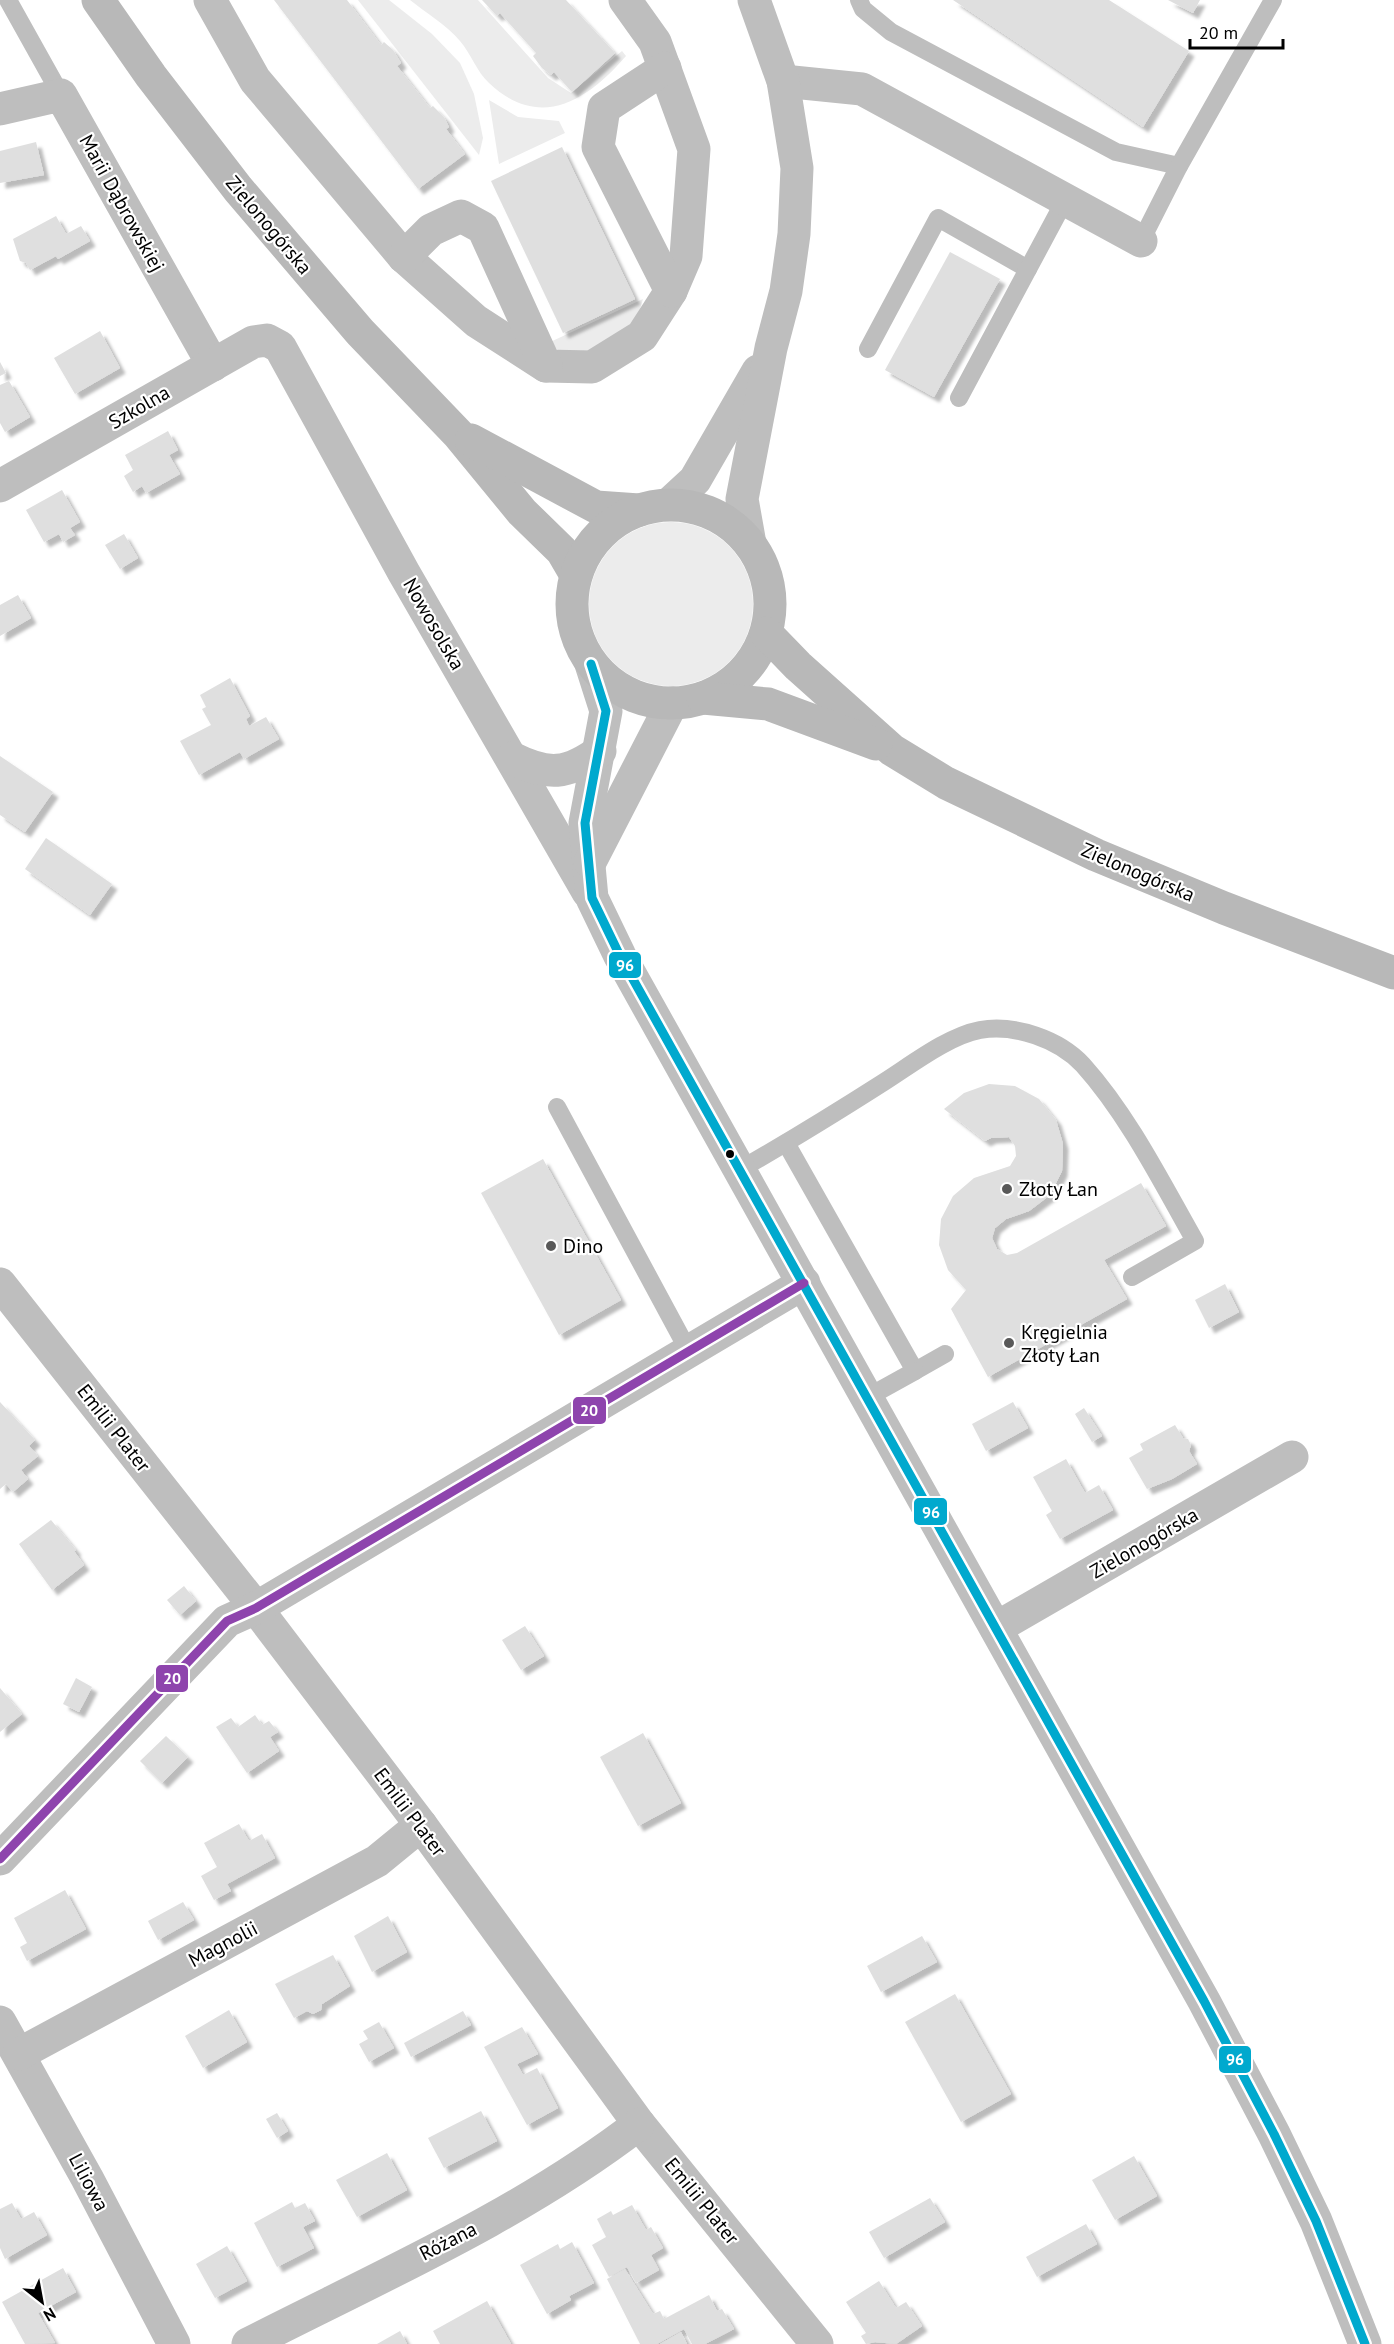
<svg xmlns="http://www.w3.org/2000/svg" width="1394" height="2344" font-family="'PT Sans',sans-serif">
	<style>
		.green { fill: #ececec }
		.building { fill: #dfdfdf; filter: url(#shadow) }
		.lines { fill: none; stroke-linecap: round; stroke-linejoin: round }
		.lane { stroke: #bebebe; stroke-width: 18 }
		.street { stroke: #bebebe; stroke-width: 33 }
		.secondary { stroke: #b8b8b8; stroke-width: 33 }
		.bus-1-casing { stroke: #fff; stroke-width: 14 }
		.bus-2-casing { stroke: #fff; stroke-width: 14 }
		.bus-1 { stroke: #00a9ce; stroke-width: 9 }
		.bus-2 { stroke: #8e44ad; stroke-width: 9 }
		.bus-dot { fill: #000; stroke: #fff; stroke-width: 2 }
		.poi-dot { fill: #595959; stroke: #fff; stroke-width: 2 }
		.labels { text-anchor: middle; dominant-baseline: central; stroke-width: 4.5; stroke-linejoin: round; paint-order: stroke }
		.street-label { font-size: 20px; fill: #000; stroke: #fff }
		.poi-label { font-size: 20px; fill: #000; stroke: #fff; text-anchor: start }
		.line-badge { stroke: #fff; stroke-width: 2 }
		.badge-label { font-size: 16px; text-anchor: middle; font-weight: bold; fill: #fff }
	</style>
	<defs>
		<filter id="shadow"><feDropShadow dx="5.5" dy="5.5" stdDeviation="1.5" flood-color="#0004"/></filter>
	</defs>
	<rect width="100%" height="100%" fill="#fff"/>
	<g class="green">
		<path d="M358,0h31l43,34 28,29 14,31 9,44 -4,17z"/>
		<path d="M410,0h68l70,78 23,15 51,-42 4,5c-39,45 -86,75 -137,27 -12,-11 -18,-29 -29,-42 -13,-16 -34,-28 -50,-41z"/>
		<path d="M489,100l29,17 41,4 6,12 -66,31z"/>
		<path d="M643,299l-9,31 -32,23 -34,4 -20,-14z"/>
		<circle cx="671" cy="604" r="82"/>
	</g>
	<g class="building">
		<path d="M274,0h73l34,45 3,-3 9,8 8,13 -4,3 33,42 3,-2 11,11 5,10 -3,2 19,25 -47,35z"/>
		<path d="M482,0h84l49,53 -43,39 -18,-20 -3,3 -9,-7 -9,-12 3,-3 -36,-40 -3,3z"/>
		<path d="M953,0h156l80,51 -46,76z"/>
		<path d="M1168,0h32l-7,13z"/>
		<path d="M36,142l8,33 -44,8v-32z"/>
		<path d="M562,147l73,152 -72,34 -72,-152z"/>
		<path d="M56,216l10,18 15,-8 9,15 -32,18 -2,-3 -26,14 -4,-7 -6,-2 -7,-22z"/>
		<path d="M950,252l50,27 -66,118 -49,-27z"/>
		<path d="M100,331l20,37 -45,26 -21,-36z"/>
		<path d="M0,362l6,11 -6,3z"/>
		<path d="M9,381l21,36 -25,15 -5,-9v-38z"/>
		<path d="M168,431l10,19 -9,5 11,19 -34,19 -4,-7 -9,6 -9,-16 9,-6 -8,-15z"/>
		<path d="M62,490l18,32 -10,6 5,7 -12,7 -4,-8 -15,8 -18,-32z"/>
		<path d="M124,534l14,24 -18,11 -15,-24z"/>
		<path d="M18,595l13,23 -31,18v-31z"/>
		<path d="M230,678l20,38 -4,3 3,7 17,-9 13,22 -35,20 -4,-7 -41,23 -19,-34 31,-16 -9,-16 4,-2 -6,-12z"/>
		<path d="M0,756l53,36 -28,40 -25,-17z"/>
		<path d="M46,838l66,46 -22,31 -65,-46z"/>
		<path d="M989,1084l26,2 24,13 17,21 7,24 -1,27 -12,24 -21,16 -23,8 -11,9 -3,10 5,11 10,6 10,-2 124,-70 25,43 -62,34 23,39 -139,78 -37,-68 15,-19 -18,-20 -9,-25 2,-26 12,-23 21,-18 36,-12 6,-10 -1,-10 -6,-9 -18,1 -6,3 -41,-32 20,-16z"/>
		<path d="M543,1159l78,141 -62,35 -78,-142z"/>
		<path d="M1225,1284l14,28 -30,16 -14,-28z"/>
		<path d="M0,1402l35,38 -6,6 9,10 -17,14 7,9 -15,13 -7,-8 -6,5z"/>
		<path d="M1013,1402l15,26 -42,23 -14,-27z"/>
		<path d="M1084,1408l18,28 -10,6 -17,-28z"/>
		<path d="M1175,1425l8,13 5,1 3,6 -2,6 8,13 -25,15 -25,10 -18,-31 14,-8 -3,-6z"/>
		<path d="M1066,1459l19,34 14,-8 14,25 -53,29 -14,-24 6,-4 -19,-34z"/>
		<path d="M51,1520l25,30 -2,1 10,14 -32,25 -33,-46z"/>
		<path d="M184,1586l12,15 -16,14 -13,-15z"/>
		<path d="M525,1626l19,30 -23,14 -19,-30z"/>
		<path d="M76,1678l16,9 -13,25 -16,-8z"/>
		<path d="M0,1688l22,26 -22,18z"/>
		<path d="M255,1715l7,10 7,-4 9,11 -8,5 9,14 -32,22 -31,-46 15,-9 7,9z"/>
		<path d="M643,1733l38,70 -43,23 -38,-69z"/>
		<path d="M166,1736l22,21 -26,26 -22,-22z"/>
		<path d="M239,1824l10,17 13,-7 13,24 -48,26 4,7 -17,9 -13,-24 16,-9 -13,-24z"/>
		<path d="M65,1890l21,39 -59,32 -7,-14 7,-4 -13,-25z"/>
		<path d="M183,1902l11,18 -36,20 -10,-19z"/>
		<path d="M388,1916l19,36 -35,20 -18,-36z"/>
		<path d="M922,1936l15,26 -56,30 -14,-26z"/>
		<path d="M333,1955l17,31 -28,18 -1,6 -8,4 -6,-3 -13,7 -19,-34z"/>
		<path d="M955,1994l56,100 -50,28 -56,-100z"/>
		<path d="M229,2010l18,32 -44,26 -18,-32z"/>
		<path d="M463,2011l8,14 -60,32 -7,-14z"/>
		<path d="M379,2022l15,26 -25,14 -10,-18 9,-5 -5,-8z"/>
		<path d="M522,2027l16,27 -21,10 6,11 14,-7 21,40 -31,17 -43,-78z"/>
		<path d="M481,2111l16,30 -53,27 -16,-30z"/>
		<path d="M277,2113l11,18 -11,7 -11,-19z"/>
		<path d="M387,2153l20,37 -50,27 -21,-37z"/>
		<path d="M1134,2156l23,40 -42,24 -23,-40z"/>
		<path d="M930,2198l15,24 -61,36 -15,-26z"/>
		<path d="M292,2202l3,6 10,-5 10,18 -12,6 11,21 -37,19 -23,-44z"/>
		<path d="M12,2203l9,16 13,-7 13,23 -42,24 -5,-11v-39z"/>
		<path d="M632,2205l14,25 5,-3 12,21 -12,7 8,15 -23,13 -9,-16 -18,10 -17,-32 14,-8 -9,-18 14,-8 2,4z"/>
		<path d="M1086,2224l11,20 -60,33 -11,-20z"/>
		<path d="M572,2242l22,41 -25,13 2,4 -24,14 -27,-49 38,-21 2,5z"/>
		<path d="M227,2246l20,35 -32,17 -19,-34z"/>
		<path d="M63,2268l13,24 -38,21 17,30 -30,1 -23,-42z"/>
		<path d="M625,2269l28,45 7,-3 4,8 45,-24 8,16 5,-2 12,20 -29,15h-13l-8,-15 -27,15h-17l-33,-65z"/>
		<path d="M879,2281l17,27 10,-6 16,24 -26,18 -21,-2 -9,2 -5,-8 5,-3 -20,-31z"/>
		<path d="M487,2301l24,43h-71l-7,-13z"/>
		<path d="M400,2331l7,13h-30z"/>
		<path d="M681,2332l6,12h-27z"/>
	</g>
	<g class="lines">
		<g class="lane">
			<path d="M8,0l53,95"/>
			<path d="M859,0l4,9 28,23 225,120 63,14"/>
			<path d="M1141,241l38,-75 94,-166"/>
			<path d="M868,349l70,-131 90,51"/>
			<path d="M959,398l106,-198"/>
			<path d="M557,1107l131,243"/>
			<path d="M786,1143l129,228 30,-17"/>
			<path d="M741,1169c49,-28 96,-57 143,-87 27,-17 64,-46 96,-52 35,-6 79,9 103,35 45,50 79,118 112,176l-63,36"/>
			<path d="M868,1397l47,-26"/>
		</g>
		<g class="street">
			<path d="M210,0l45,80 149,177 72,64 70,45 46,1 50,-31 29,-45 15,-35 8,-107 -39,-107 -30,-42"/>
			<path d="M665,68l-61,40 -6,39 73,144"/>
			<path d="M783,81l79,8 279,152"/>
			<path d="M0,109l61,-14 152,270"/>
			<path d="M404,257l27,-27 30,-14 22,12 63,138"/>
			<path d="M0,486l253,-144 14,-2 13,7 124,226 184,319"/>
			<path d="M669,504l26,-24 63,-109"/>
			<path d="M750,544l-8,-45 29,-151 15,-57 8,-57 3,-66 -14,-87 -29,-81"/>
			<path d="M591,664l15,47 -21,112 7,75 28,58 584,1045 70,133 42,87 49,123"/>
			<path d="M512,758c36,18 55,17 88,-7"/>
			<path d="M590,862l82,-159"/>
			<path d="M0,1284l256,324 165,217 218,299 178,220"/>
			<path d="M996,1628l296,-171"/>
			<path d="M0,1859l227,-238 29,-13 548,-325"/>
			<path d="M0,2022l87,156 87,166"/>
			<path d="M19,2054l358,-193 44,-36"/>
			<path d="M248,2344c133,-68 273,-129 391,-220"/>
		</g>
		<g class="secondary">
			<path d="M98,0l53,76 87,113 122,143 98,102 64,78 40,39 14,24"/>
			<path d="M471,440l125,67 43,3"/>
			<circle cx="671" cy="604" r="99"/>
			<path d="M766,633l32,33 94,84 54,33 150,72 128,53 170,65"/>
			<path d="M703,698l65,6 108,40"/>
		</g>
		<g class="bus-1-casing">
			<path id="bus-1" d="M591,664l15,47 -21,112 7,75 28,58 584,1045 70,133 42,87 49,123"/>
		</g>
		<g class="bus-2-casing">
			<path id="bus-2" d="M0,1859l227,-238 29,-13 548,-325"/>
		</g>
		<use href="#bus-1" class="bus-1"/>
		<use href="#bus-2" class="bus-2"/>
	</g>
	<circle class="bus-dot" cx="730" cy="1154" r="5"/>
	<g class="poi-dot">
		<circle cx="1007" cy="1189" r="6"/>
		<circle cx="551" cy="1246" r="6"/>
		<circle cx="1009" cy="1343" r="6"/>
	</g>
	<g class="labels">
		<g class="street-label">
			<text transform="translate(122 203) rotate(61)">Marii Dąbrowskiej</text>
			<text transform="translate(269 225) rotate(50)">Zielonogórska</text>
			<text transform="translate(139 407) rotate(-30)">Szkolna</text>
			<text transform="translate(434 624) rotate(60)">Nowosolska</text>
			<text transform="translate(1138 872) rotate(23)">Zielonogórska</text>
			<text transform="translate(114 1428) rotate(52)">Emilii Plater</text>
			<text transform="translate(1144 1543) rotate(-30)">Zielonogórska</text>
			<text transform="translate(410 1812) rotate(53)">Emilii Plater</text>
			<text transform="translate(223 1944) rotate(-28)">Magnolii</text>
			<text transform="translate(89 2182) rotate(62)">Liliowa</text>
			<text transform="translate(702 2201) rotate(51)">Emilii Plater</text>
			<text transform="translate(448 2241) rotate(-27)">Różana</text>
		</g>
		<g class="poi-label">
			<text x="1019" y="1189">Złoty Łan</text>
			<text x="563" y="1246">Dino</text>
			<text x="1021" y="1332">Kręgielnia<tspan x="1021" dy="23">Złoty Łan</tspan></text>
		</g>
	</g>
	<g class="line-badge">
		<rect x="608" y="951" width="34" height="28" rx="6" fill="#00a9ce"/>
		<rect x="572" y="1396" width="35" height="29" rx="6" fill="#8e44ad"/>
		<rect x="913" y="1497" width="35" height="29" rx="6" fill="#00a9ce"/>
		<rect x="155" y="1664" width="34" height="29" rx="6" fill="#8e44ad"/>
		<rect x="1218" y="2045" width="34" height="29" rx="6" fill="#00a9ce"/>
	</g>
	<g class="badge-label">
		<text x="625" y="971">96</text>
		<text x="589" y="1416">20</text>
		<text x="931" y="1518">96</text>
		<text x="172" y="1684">20</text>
		<text x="1235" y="2065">96</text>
	</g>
	<g transform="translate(42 2302) rotate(149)" stroke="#ffffff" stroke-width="4.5" paint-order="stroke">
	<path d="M0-4.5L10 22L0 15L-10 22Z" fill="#000000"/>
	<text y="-9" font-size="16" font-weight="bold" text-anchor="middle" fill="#000000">N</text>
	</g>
	<path d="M1190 39v9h93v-9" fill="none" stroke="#000000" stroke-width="3"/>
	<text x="1199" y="39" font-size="18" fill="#000000" stroke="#ffffff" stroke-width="4.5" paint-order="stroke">20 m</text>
</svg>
